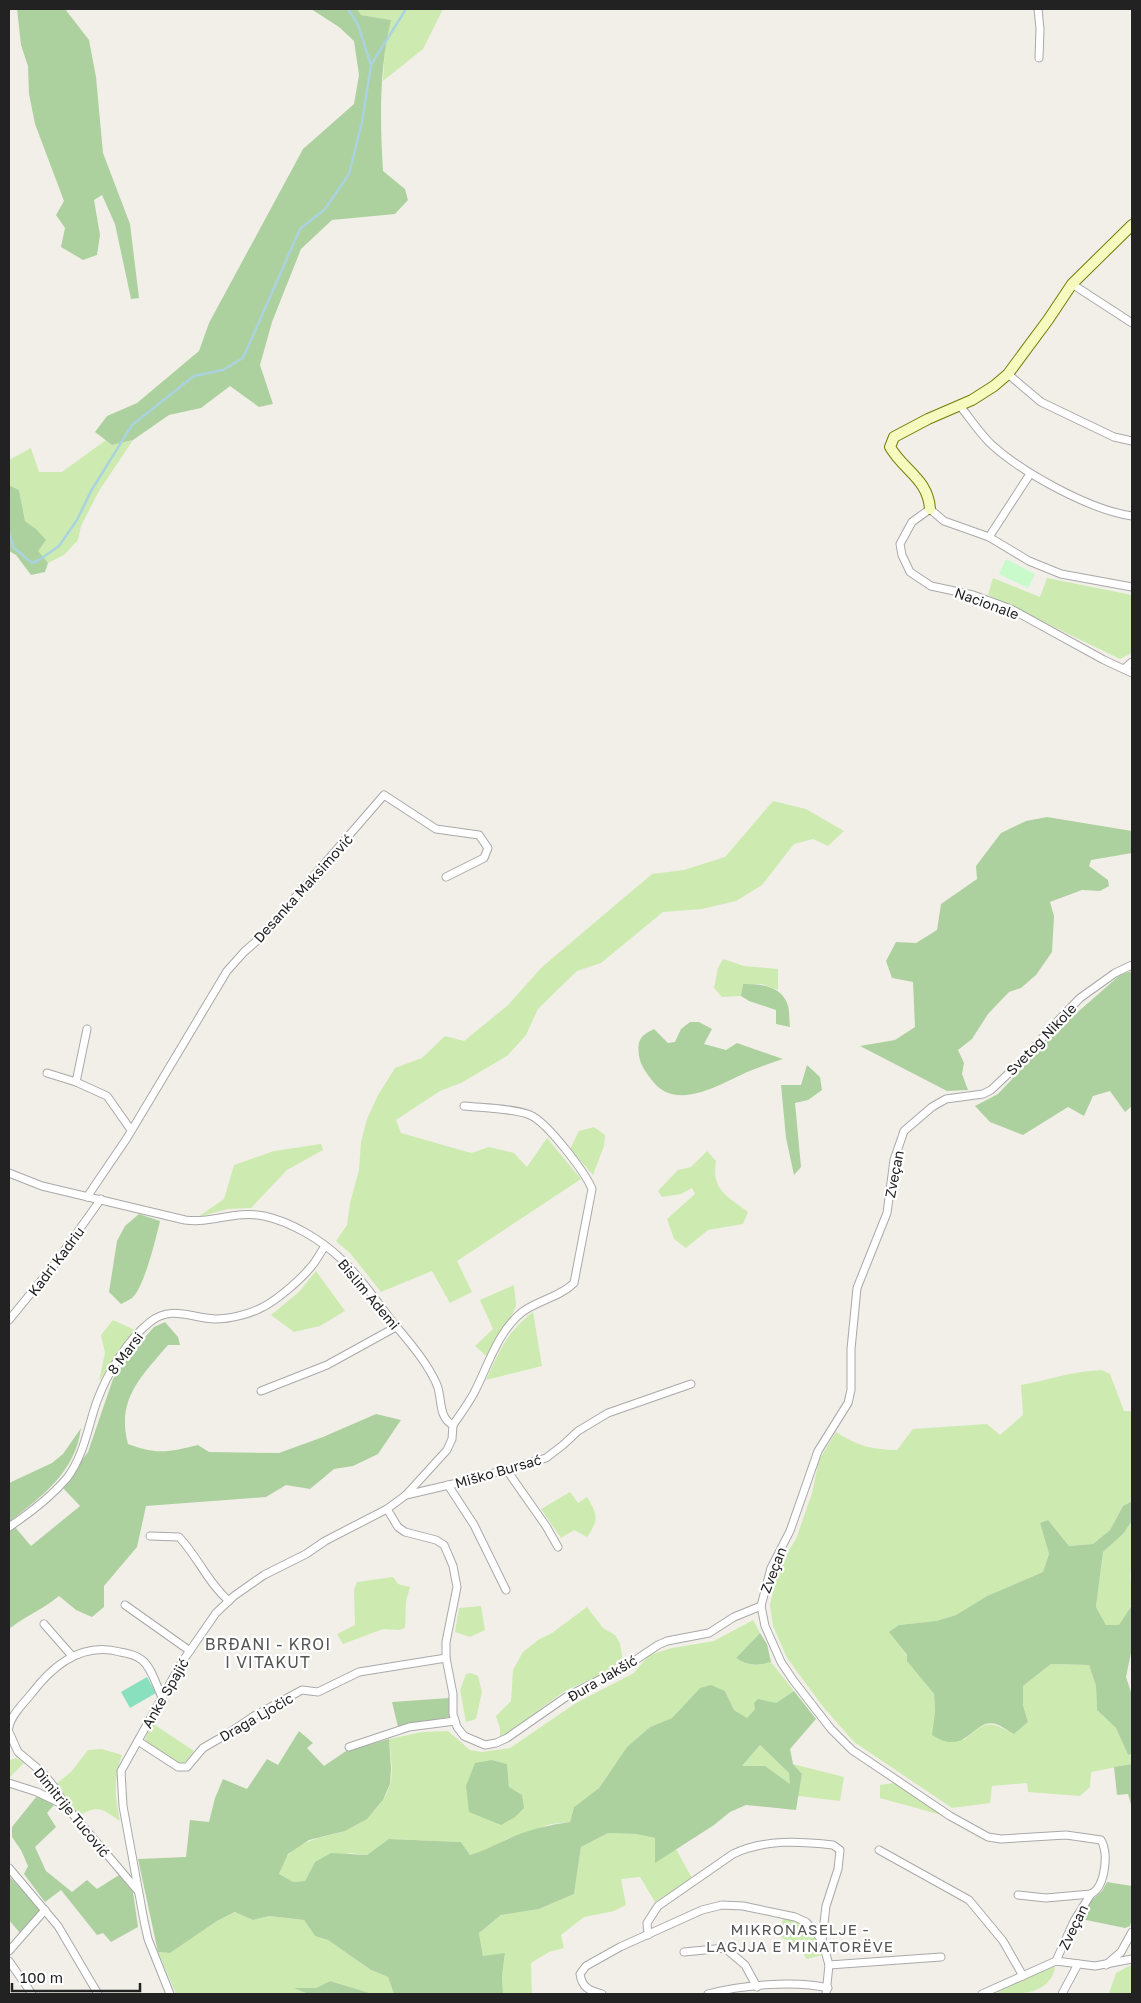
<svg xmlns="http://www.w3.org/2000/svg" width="1141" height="2003" font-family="'Golos Text',sans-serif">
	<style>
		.grass { fill: #cdebb0; fill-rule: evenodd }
		.forest { fill: #add19e; fill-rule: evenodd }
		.park { fill: #c8facc }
		.pitch { fill: #88e0be }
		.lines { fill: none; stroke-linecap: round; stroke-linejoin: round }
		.stream { stroke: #aad3df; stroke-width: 2.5 }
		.street-casing { stroke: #a9a9a9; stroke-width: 9 }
		.secondary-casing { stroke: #707d05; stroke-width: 12 }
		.street { stroke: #fff; stroke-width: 7 }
		.secondary { stroke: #f7fabf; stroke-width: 10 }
		.labels { text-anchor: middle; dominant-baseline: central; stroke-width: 4.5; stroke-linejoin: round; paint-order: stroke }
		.street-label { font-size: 14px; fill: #222; stroke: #fff }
		.neighbourhood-label { font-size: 15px; letter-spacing: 1px; fill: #555; stroke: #fff }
		.quarter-label { font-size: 16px; letter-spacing: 1px; fill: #555; stroke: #fff }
	</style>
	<rect width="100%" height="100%" fill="#f2efe9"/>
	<g class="grass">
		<path d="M357,9h86l-20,40 -40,32 2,-36 5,-25 -29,-5z"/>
		<path d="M106,440l6,5 21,-5 -34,51 -18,35 -3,14 -14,15 -16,8 -11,-12 -1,-22 -11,-8 -6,-31 -10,-5v-25l22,-12 8,24h23z"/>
		<path d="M993,578l47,19 7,-19 85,17v58l-12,6 -132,-64z"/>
		<path d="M773,801l33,8 38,22 -16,15 -15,-7 -19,5 -32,41 -26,16 -34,8 -39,3 -62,51 -24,8 -39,38 -12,26 -19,21 -46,27 -21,8 -44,29 5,13 70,20 18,-6 25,6 13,14 20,-29 34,41 -124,82 15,31 -22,11 -18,-32 -51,21 -30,-38 -15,-13 11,-16 3,-22 9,-33 2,-28 6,-23 11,-24 17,-27 27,-10 23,-22 19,5 43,-35 35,-39 110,-93 32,-4 41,-13z"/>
		<path d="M723,959l21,7 34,3v21l-16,-6h-19l-2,12 -19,1 -8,-9 4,-20z"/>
		<path d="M594,1127l11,8 -1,11 -11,29 -23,-26 9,-18z"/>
		<path d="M321,1144l2,6 -36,20 -36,38 -23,1 -30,8 26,-18 10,-34 40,-14z"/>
		<path d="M707,1151l9,10c-5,29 11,35 32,51l-5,12 -35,6 -22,18 -12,-9 -7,-20 28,-25 -3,-6 -11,6 -19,3 -4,-6 20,-21 13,-3z"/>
		<path d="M316,1271l29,40 -25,15 -26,6 -23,-17 28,-23z"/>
		<path d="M514,1285l2,20 -3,8 -27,43 -11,-10 18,-17 -13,-29z"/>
		<path d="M533,1312l9,54 -56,14c14,-30 20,-47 47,-68z"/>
		<path d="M113,1320l22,10 -36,51 6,-28 -4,-18z"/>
		<path d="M1102,1370l8,4 14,37h8v90l-9,5 -13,24 -17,14 -24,2 -21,-26 -8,3 9,31 -6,18 -56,24 -31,19 -20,6 -37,4 -9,7 17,24 1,5 26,33 1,18 29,28c22,-19 24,-20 50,-6l14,-12 -5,-17v-19l28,-22 38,1 7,21 1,24 19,18 12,27 4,-1v10l-41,8 -1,15 -10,9 -52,-4 -1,-9 -35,3 -2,17 -38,5 -98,-66 -30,-34 -37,-50 -14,-32 -3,-21 8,-38 18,-28 16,-46 7,-33 17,-28c20,13 36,18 61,18l16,-21 74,-5 13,11 23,-20 -2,-30c27,-5 53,-14 81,-15z"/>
		<path d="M570,1492l8,11 9,-6c11,18 12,23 0,40l-13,-7 -13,8 -20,-29z"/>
		<path d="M1132,1521v49l-1,1c-1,7 0,10 1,16 3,16 -4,26 -13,38h-13l-10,-18 7,-55 20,-18z"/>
		<path d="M393,1577l5,7 12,3 -4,14 -1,27 -6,2 -16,-1 -40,15 -6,-10 18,-9 -1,-35 3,-8z"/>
		<path d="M481,1606l4,24 -15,7 -15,-5 4,-24z"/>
		<path d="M587,1607l16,21 12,7 5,8 3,19 -11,7 -49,23 -63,47v-11l-4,-12 15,-15 2,-31 10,-18 15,-12 14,-7z"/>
		<path d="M753,1620l7,13 -24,25c15,9 19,8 35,4l23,29 -18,12 -21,6 -8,9 -13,-8 -9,-19 -25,-3 -28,30 -22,9 -23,20 -28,41 -25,19 -4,15 -19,2 -44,15 -18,11 -19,5 -9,-13 -71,-3 -23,16 -17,-2 -35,9 -10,19 -12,1 -14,-7c3,-7 5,-17 10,-21 13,-13 32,-17 49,-21 23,-7 45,-25 52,-48 4,-15 0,-32 -1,-46l33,-7 26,-1 22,19 12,2 28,-4 66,-45 58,-30 15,-18 23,-7 42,-7zM492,1760l15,4 2,23z"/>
		<path d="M471,1673l7,3 4,16 -6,27 -10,3 -6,-32 6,-16z"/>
		<path d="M152,1723l42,28 -10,12 -8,-1 -32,-20z"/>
		<path d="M760,1745l29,28 2,12 -15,-11 -34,-8z"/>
		<path d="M102,1749l20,6c-9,25 -7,41 -2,66 -18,-12 -22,-17 -43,-4l-21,-33 15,-12 17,-22z"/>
		<path d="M17,1758l7,5 -14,14h-1v-17z"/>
		<path d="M793,1764l51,13 -4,24 -42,-5 4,-22z"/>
		<path d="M894,1783l51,33 -65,-18v-13z"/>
		<path d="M608,1833l28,1 19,4 1,24 20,-13 16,29 -37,24 -15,-25 -19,2 5,26 -12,6 -30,6 -23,18 3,13 -15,4 -18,11 1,31h-29l-1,-18 3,-22 -22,2 -4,-23 22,-18 38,-6 35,-15 7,-47z"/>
		<path d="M236,1912l17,8 16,-4 35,4 11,16 13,4 43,30 17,7 6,17h-21l-43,-13 -14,7h-21l13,6h-132l-18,-42 12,1 47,-32z"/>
		<path d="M783,1917c28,9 29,11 40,38l-16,4 -12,-15 -15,-7z"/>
		<path d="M1131,1965v29l-22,-1 7,-20z"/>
		<path d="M1054,1966l1,3c-8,26 -34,25 -56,25l-2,-3z"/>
	</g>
	<g class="forest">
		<path d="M17,9h48l24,31 7,37 7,76 27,71 9,74 -8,1 -16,-75 -13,-29 -8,5 6,35 -3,20 -14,5 -22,-13 4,-19 -9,-13 8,-14 -29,-77 -6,-30 -1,-28 -7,-21z"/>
		<path d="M311,9h46l4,6 30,5c-12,49 -11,101 -8,151l22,18 3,11 -13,14 -63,6 -31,29 -29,73 -12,43 13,39 -14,3 -29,-21 -29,22 -32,7 -36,25 -21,5 -17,-13 12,-16 30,-13 62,-52 10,-28 94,-174 51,-45 5,-29 -5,-34 -15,-14z"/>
		<path d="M9,485l10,5 6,31 11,8 10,11 -8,11 10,12 -3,9 -14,3 -15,-20 -7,-4z"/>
		<path d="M1047,817l85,14v22l-41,7 -2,6 19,14 1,6 -9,5 -18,-1 -32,12 4,14 -2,36 -16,23 -15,13 -12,4 -21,22 -16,25 -14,11 6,13 -2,11 6,16 -21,1 -87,-45 35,-6 20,-13 -2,-45 -21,-4 -6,-17 10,-19 20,1 21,-13 4,-26 36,-25 -1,-13 25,-33 25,-12z"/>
		<path d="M1132,971v135l-7,6 -15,-21 -17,5 -9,20 -16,-9 -45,28 -33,-13 -15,-16 23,-12 65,-69 57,-50z"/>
		<path d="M743,984c17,0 37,1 44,19 3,6 2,17 3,24l-14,-3v-14l-27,-9 -8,-5z"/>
		<path d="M690,1022h9l13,7 -8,15 22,6 11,-7 46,16c-12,4 -24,8 -36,13 -28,13 -73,41 -96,7 -6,-8 -10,-13 -12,-23 -2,-16 1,-20 15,-27l14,14 7,-1 6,-13z"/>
		<path d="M807,1065l13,12 2,13 -14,10 -13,3 6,64 -7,8 -8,-37 -5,-53h20z"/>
		<path d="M139,1214l21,7c-4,17 -16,67 -28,77 -3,2 -7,4 -11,6l-12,-12 8,-51 8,-15z"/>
		<path d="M165,1322l13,15 2,8h-12c-27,32 -52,54 -40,99 28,11 42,8 70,1l11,7 70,1 44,-16 53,-23 25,6 -23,34 -25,12 -19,3 -24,20 -24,-4 -20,12 -120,9 -9,41 -33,39v21l-12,10 -16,-7 -17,-14c-15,13 -34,20 -50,33v-97l6,-5 16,19 49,-40 -18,-19 26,-35 25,-73 24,-33 17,-19z"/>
		<path d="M81,1428c-6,45 -39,68 -72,94v-39l43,-20 11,-9z"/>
		<path d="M1132,1501v20l-9,13 -20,18 -7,55 10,18h13l13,-20v43l-6,29 6,18v59l-4,1 -12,-27 -19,-18 -1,-24 -7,-21 -38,-1 -28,22v19l5,17 -14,12c-6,-3 -12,-8 -18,-10 -23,-7 -29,34 -64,11l3,-23 -1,-18 -27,-33v-6l-18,-23 10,-7 37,-4 20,-6 31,-19 56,-24 6,-18 -9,-31 8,-3 21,26 24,-2 17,-14 13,-24z"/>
		<path d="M760,1633l7,11 4,18c-15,4 -22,4 -35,-4z"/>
		<path d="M711,1685l14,6 9,19 13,8 8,-9 -1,-6 4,-4 18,4 18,-12 22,28 -26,30 3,15 9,10 -6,36 -50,-5 -16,7 -16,13 -59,38v-25l-19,-4 -28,-1 -27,14 -7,47 -35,15 -38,6 -22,18 4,23 22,-3 -3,23 1,18h-109l-6,-17 -17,-7 -43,-30 -13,-4 -11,-16 -35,-4 -16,4 -18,-8 -18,9 -47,32 -12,-1 -20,-93 48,-2 4,-37 19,2 6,-24 8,-19 24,10 20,-30 11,6 21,-34 14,12 -6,5 17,18 22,-15 43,-12 2,30 -1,15 -7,16 -16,19 -22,12 -36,9 -21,14 -9,20 14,8 12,-1 10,-19 16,-9 36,2 22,-16 72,3 9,13c16,-5 22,-9 36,-15 20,-10 43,-15 64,-18l4,-15 25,-19 28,-41 23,-20 22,-9 28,-30zM760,1745l29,28 1,11 -25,-18h-23z"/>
		<path d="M449,1698v19l-51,10 -6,-25z"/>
		<path d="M492,1760l15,4 2,23 13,8 2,13 -9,9 -14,8 -32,-13 -3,-26 9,-23z"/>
		<path d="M1132,1764v44l-4,-14 -11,1 -3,-28z"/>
		<path d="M37,1796l17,9 -7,8 9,14 -21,20 11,24 26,21 15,-12 10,9 22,-14 14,17 5,35 -27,15 -8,-9 -6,2 -36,-45 -16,12 -21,-28 4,-8 -7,-16 -9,-13v-10z"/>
		<path d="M9,1876l32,34 -21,23 -11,-13z"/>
		<path d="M1107,1882l25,4v32l-2,8 -5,2 -44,-9 9,-17 12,-11z"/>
		<path d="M330,1981l43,13h-65l-14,-6h22z"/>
	</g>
	<path class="park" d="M1006,559l29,15 -7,14 -29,-14z"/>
	<path class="pitch" d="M147,1677l9,16 -26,15 -9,-16z"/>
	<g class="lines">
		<g class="stream">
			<path d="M348,9l10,16 13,40"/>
			<path d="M9,532l4,15 19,16 7,-3 20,-14 18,-26 14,-29 41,-66 62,-49 29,-6 20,-12 57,-129 25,-20 24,-35 13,-52 9,-57 35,-56"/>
		</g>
		<g class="street-casing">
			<g id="street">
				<path d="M1038,9l2,20 -1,29"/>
				<path d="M1072,284l60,39"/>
				<path d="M1008,374l33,28 73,35 18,4"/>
				<path d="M960,406c10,12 20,28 32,39 31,28 98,65 140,71"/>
				<path d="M989,537l41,-63"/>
				<path d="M1132,587l-71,-13 -32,-13 -40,-24 -45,-16 -14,-12 -18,13 -12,22 2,11 8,17 21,14 42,9 38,14 93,51 28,13"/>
				<path d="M1124,669l8,-7"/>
				<path d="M47,1073l29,9 31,14 24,34"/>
				<path d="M76,1082l11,-53"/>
				<path d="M9,1173l33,13 143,34c27,4 49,-10 79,-4 27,6 56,23 76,42 19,17 35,41 51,62 12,15 27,31 37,48 4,7 8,13 10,20 4,14 1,30 15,37"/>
				<path d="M87,1197l40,-59 100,-167 17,-19 16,-14 124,-143 52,34 43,6 9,13 -4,10 -38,19"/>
				<path d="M9,1320l45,-55 47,-66"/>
				<path d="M261,1391l66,-26 69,-38"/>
				<path d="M453,1425c7,-10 15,-21 21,-32 14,-27 23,-60 47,-80 16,-13 38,-15 53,-30l18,-94c-7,-17 -45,-67 -62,-74 -18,-7 -47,-7 -66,-9"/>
				<path d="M506,1469l40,57 12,21"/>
				<path d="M448,1485l26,40 32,65"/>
				<path d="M406,1495l60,-14 80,-23 17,-13 15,-14 30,-18 83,-29"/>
				<path d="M387,1509l11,18 7,5 31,8 8,5 4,9 5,12 4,21 -11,55v16l7,36v20l4,13 7,9 21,9 11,-2 11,-5 59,-41 62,-32 30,-20 9,-4 42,-8 25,-16 27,-11"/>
				<path d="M9,1527c21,-14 41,-29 58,-49 17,-22 21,-52 30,-77 10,-27 30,-61 53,-79 21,-17 41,-4 65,-3 15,0 35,-5 48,-12 14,-7 37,-27 47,-39 6,-6 10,-15 15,-22"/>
				<path d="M150,1536l29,1c19,20 29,46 50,64"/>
				<path d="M125,1605l65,46"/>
				<path d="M44,1624l28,32"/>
				<path d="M9,1727c2,-12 15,-24 23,-34 22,-29 51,-51 88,-41 7,1 16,3 22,8 10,8 14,25 20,37"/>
				<path d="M9,1732l9,20 25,21 12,15 10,17 73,86"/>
				<path d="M138,1741l40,26h9l16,-19 26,-15 25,-17 48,-26 16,2 41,-20 87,-14"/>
				<path d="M349,1747l60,-20 46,-6"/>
				<path d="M9,1783l28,9 27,13"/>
				<path d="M879,1850l90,50 34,41 20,35"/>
				<path d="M9,1868l49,58 40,68"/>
				<path d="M1018,1895l28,3 45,-4c14,-7 18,-40 10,-54l-35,-5 -65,4 -13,-2 -38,-21 -83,-56 -15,-10 -21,-21 -38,-49 -12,-18 -16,-36 -4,-20 10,-38 19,-37 28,-80 30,-48 3,-13v-41l6,-61 30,-75 7,-53 10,-29 28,-24 14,-8 37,-5 8,-4 37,-35 22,-26 30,-31 35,-25 17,-8"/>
				<path d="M648,1935l-1,-12 11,-17 75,-52c32,-15 66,-13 100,-9l7,5 -2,19 -12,37 -4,34 7,25 -3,29"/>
				<path d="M9,1951l36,-41"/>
				<path d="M684,1952l41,-4 20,17 12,22"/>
				<path d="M9,1961l23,33"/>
				<path d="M1056,1961l18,-40 17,-27"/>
				<path d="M829,1965l112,-8"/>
				<path d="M1106,1965l15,-13 11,-20"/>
				<path d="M170,1994l-22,-55 -4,-18 -21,-115 -2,-35 61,-109 34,-49 18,-17 30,-21 42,-21 19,-13 62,-32 19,-14 41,-45 5,-11 1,-14"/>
				<path d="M602,1994c-12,-3 -20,-6 -22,-20l6,-8 34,-19 82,-37 20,-5 21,1 52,11 11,5 16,18"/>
				<path d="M708,1994c33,-9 87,-14 120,-6"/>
				<path d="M982,1994l74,-33 39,5 37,-7"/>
				<path d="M1062,1994l16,-30"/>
			</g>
		</g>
		<g class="secondary-casing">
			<path id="secondary" d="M930,509c-2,-30 -26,-38 -40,-62l4,-10 34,-18 44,-19 22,-14 14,-12 40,-54 24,-36 60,-59"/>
		</g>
		<use href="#street" class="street"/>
		<use href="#secondary" class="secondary"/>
	</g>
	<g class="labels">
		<g class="street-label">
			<text transform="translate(987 603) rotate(20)">Nacionale</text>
			<text transform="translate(303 888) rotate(-48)">Desanka Maksimović</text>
			<text transform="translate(1041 1039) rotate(-46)">Svetog Nikole</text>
			<text transform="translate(894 1174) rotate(-79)">Zveçan</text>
			<text transform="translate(56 1261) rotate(-53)">Kadri Kadriu</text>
			<text transform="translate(369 1294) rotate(50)">Bislim Ademi</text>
			<text transform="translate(125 1353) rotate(-53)">8 Marsi</text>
			<text transform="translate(498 1471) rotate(-16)">Miško Bursać</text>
			<text transform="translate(773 1570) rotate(-69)">Zveçan</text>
			<text transform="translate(602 1678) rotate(-30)">Ðura Jakšić</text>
			<text transform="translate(165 1693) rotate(-60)">Anke Spajić</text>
			<text transform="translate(256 1717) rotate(-30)">Draga Ljočic</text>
			<text transform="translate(72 1812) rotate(51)">Dimitrije Tucović</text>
			<text transform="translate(1073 1927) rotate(-64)">Zveçan</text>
		</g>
		<g class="neighbourhood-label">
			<text x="800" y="1929">MIKRONASELJE -<tspan x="800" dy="17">LAGJJA E MINATORËVE</tspan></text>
		</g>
		<g class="quarter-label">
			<text x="268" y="1644">BRĐANI - KROI<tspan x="268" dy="18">I VITAKUT</tspan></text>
		</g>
	</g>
	<rect width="1141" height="2003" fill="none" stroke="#222222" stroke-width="20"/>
	<path d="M12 1983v8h128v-8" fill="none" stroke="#222222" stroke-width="2.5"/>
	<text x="20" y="1983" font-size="15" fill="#222222" stroke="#ffffff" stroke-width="4" paint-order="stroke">100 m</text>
</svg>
